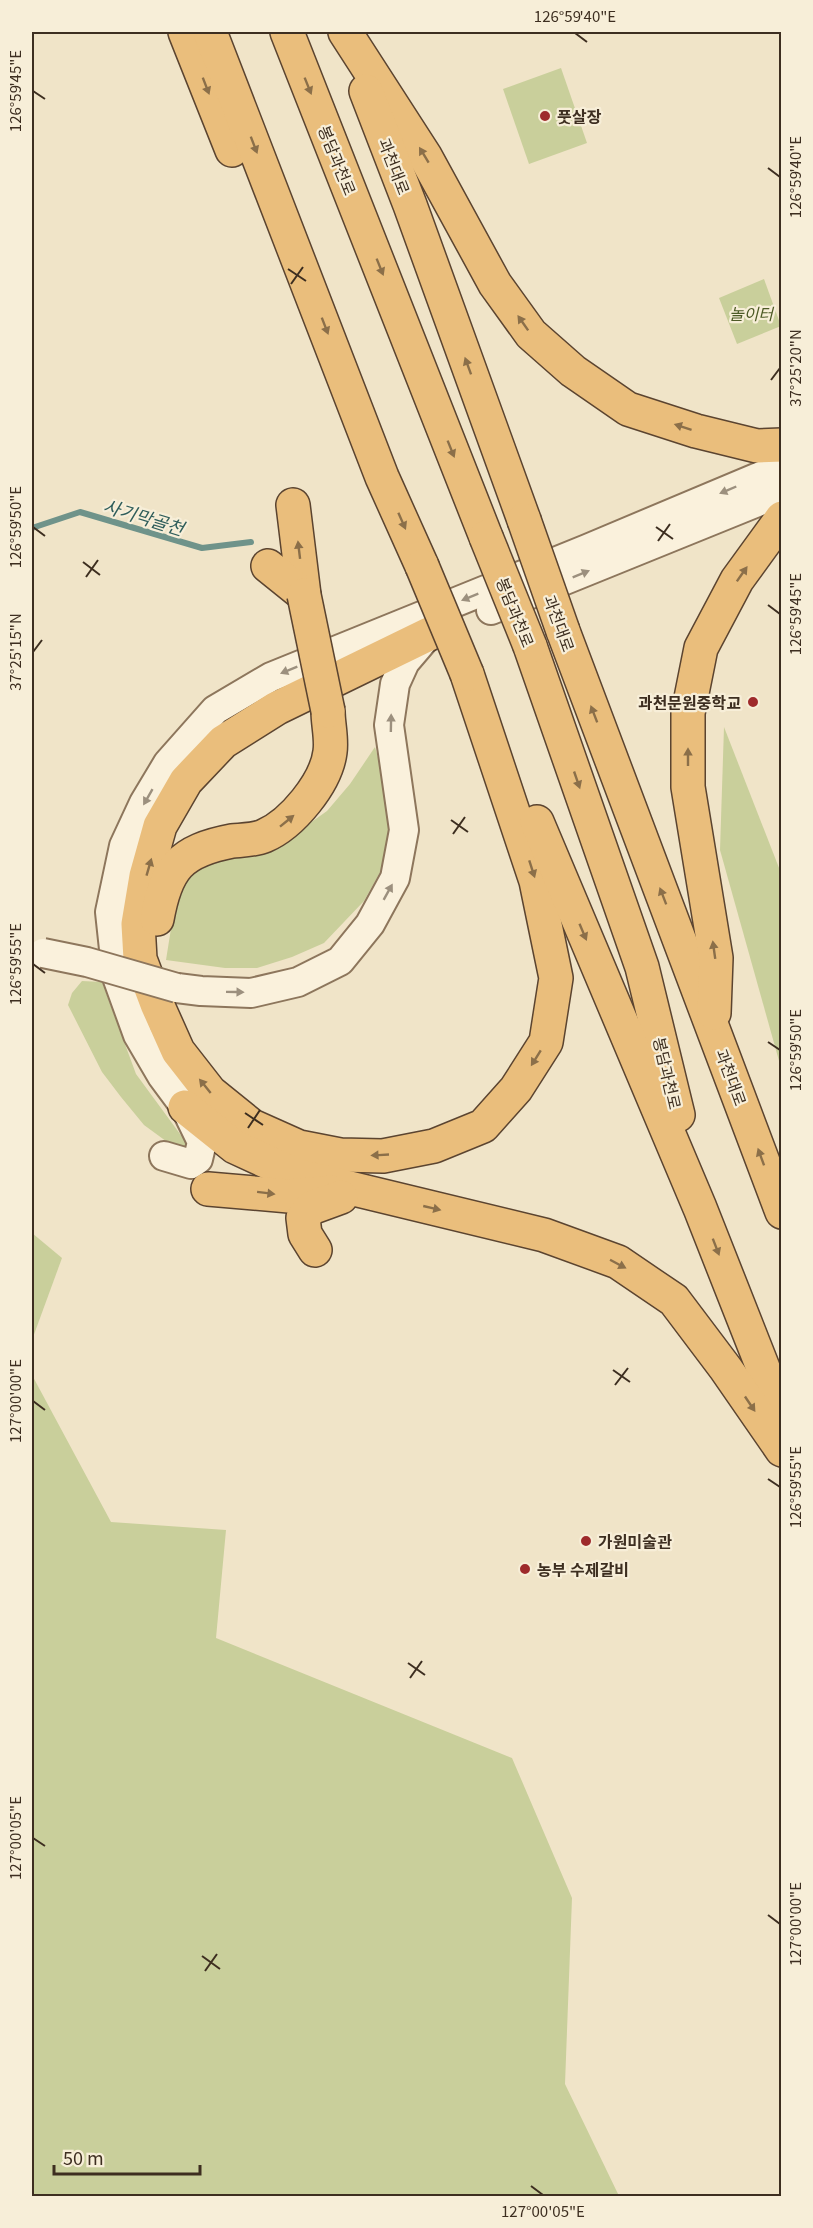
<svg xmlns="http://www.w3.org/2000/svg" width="813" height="2228" font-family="Georgia,'Noto Sans KR',serif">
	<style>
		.green { fill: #c9cf9b }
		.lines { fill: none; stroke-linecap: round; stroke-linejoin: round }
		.stream { stroke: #6f938a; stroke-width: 6 }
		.tertiary-casing { stroke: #8d765c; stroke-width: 32 }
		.trunk-casing { stroke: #5b4430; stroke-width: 36 }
		.tertiary { stroke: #faf1dc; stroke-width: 28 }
		.trunk { stroke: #eabe7c; stroke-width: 33 }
		.tertiary-bridge-casing { stroke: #8d765c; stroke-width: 32; stroke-linecap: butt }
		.trunk-bridge-casing { stroke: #5b4430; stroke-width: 36; stroke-linecap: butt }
		.tertiary-bridge { stroke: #faf1dc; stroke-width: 28 }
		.trunk-bridge { stroke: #eabe7c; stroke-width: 33 }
		.oneway { fill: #8b6f49 }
		.oneway2 { fill: #9c907e }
		.ticks { fill: none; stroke: #3d2e20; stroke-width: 2 }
		.poi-dot { fill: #9e2a2b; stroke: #f7eed8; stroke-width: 2 }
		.labels { text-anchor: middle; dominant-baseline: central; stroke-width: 4.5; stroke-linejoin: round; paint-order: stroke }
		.poi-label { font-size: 16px; font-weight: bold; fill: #3d2e20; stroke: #f7eed8; text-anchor: start }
		.street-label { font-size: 16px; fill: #3d2e20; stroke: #f7eed8 }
		.park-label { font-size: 16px; font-style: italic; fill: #4d5a26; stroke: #f7eed8 }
		.water-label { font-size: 18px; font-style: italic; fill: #2f5d5a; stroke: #f7eed8 }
		.neatline { fill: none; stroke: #3d2e20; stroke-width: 2 }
		.ticks-label { font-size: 15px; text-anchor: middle; fill: #3d2e20 }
	</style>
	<rect width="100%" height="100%" fill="#f0e4c8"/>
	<g class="green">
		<path d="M561,68l26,75 -58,21 -26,-75z"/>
		<path d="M764,279l17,47 -44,18 -18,-46z"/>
		<path d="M724,727l57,146v195l-61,-218z"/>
		<path d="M375,747l17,60 -8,58 -20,36 -40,42 -32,14 -35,11h-32l-59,-8 11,-69 15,-20 104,-38 31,-22 23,-27z"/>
		<path d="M82,981l20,1 34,92 55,75 -6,6 -41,-30 -23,-28 -19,-25 -34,-67 4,-12z"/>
		<path d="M32,1233l30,25 -30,82z"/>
		<path d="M32,1375l79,147 115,8 -10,108 296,120 60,140 -7,186 54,112h-587z"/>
	</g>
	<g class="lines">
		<path class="stream" d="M32,528l48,-16 122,36 49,-6"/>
		<g class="tertiary-casing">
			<g id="tertiary">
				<path d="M491,610l291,-118"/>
				<path d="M177,988l24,3 50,2 47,-11 42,-21 30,-37 25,-46 9,-48 -15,-105 6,-41 10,-22 23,-27"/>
				<path d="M164,1156l27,8 7,-5 4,-17 -17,-35 -23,-31 -24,-41 -21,-58 -7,-65 14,-66 20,-43 24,-40 47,-53 56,-33 316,-128 195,-82"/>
			</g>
		</g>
		<g class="trunk-casing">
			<g id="trunk">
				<path d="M185,32l47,118"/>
				<path d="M210,32l172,445 40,89"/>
				<path d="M287,32l199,505"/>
				<path d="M345,32l80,124 70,128 36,50 42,37 55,38 68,22 61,15 25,-1"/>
				<path d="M366,91l44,114 114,315"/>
				<path d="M293,505l11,90"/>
				<path d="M268,566l36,29"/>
				<path d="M563,631l219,581"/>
				<path d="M429,634l-152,74 -54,34 -37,39 -26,45 -14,50 -8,48 2,35 17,45 21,47 32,41 42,34 47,21 41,8 43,1 51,-10 49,-20 33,-37 30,-47 10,-64 -20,-97 -69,-207"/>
				<path d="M530,646l112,321 36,148"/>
				<path d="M537,822l163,386 82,208"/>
				<path d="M157,919c9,-51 23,-68 75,-78 10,-1 23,-1 32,-5 28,-12 62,-53 66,-84 2,-13 -2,-28 -2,-41"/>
				<path d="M714,1013l2,-55 -28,-171v-74l13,-65 36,-68 45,-62"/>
				<path d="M185,1107l50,40 61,28 248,60 74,27 56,38 52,69 56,81"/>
				<path d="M208,1189l81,7 43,-4"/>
				<path d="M315,1250l-10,-16 -2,-16 8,-10 30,-11"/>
			</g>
		</g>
		<use href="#tertiary" class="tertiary"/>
		<use href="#trunk" class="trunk"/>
		<g class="tertiary-bridge-casing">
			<path id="tertiary-bridge" d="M43,953l44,9 90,26"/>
		</g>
		<g class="trunk-bridge-casing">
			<g id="trunk-bridge">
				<path d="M524,520l39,111"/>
				<path d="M486,537l44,109"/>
				<path d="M422,566l45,108"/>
				<path d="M304,595l24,116"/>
			</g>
		</g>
		<use href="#tertiary-bridge" class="tertiary-bridge"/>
		<use href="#trunk-bridge" class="trunk-bridge"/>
	</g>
	<defs><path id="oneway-solid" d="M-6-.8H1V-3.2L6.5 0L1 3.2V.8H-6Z" transform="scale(1.5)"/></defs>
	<g class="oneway">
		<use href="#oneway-solid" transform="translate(206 86) rotate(69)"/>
		<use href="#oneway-solid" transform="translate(308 86) rotate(68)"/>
		<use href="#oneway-solid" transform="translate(254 145) rotate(69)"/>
		<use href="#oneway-solid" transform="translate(424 155) rotate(-121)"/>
		<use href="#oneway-solid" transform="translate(380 267) rotate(68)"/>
		<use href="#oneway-solid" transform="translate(523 323) rotate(-125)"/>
		<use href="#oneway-solid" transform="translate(325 326) rotate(69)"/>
		<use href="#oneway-solid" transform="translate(468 366) rotate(-110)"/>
		<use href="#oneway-solid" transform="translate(683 427) rotate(-162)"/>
		<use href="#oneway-solid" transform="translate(451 449) rotate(68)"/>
		<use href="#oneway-solid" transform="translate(402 521) rotate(66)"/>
		<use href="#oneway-solid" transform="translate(299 550) rotate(-97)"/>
		<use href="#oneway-solid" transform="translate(742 574) rotate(-55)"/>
		<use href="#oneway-solid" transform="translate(594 714) rotate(-111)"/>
		<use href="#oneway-solid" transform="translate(688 757) rotate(-90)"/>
		<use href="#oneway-solid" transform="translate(577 780) rotate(71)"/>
		<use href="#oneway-solid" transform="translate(287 821) rotate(-39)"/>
		<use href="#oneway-solid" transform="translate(149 867) rotate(-74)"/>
		<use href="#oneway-solid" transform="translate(532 869) rotate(72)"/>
		<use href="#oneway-solid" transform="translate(663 896) rotate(-111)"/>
		<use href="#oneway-solid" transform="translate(583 932) rotate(67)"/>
		<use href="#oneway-solid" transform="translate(714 950) rotate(-98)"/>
		<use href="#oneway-solid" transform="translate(536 1058) rotate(122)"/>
		<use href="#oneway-solid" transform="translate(205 1086) rotate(-129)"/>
		<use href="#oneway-solid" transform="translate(380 1155) rotate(177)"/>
		<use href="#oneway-solid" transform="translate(761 1157) rotate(-110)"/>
		<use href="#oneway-solid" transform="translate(266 1193) rotate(7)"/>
		<use href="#oneway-solid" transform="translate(432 1208) rotate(13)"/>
		<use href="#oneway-solid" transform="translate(716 1247) rotate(69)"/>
		<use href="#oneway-solid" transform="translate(618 1264) rotate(28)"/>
		<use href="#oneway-solid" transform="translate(750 1404) rotate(56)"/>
	</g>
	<g class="oneway2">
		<use href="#oneway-solid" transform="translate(728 490) rotate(157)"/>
		<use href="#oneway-solid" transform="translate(581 574) rotate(-22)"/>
		<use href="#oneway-solid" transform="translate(470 597) rotate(158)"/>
		<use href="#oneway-solid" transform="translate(289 670) rotate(158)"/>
		<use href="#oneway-solid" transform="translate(391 723) rotate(-89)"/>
		<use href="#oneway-solid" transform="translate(148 797) rotate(120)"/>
		<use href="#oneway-solid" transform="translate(388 892) rotate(-61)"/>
		<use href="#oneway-solid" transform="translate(235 992) rotate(1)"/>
	</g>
	<path class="ticks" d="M575,33l12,9M33,91l12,8M768,168l12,9M288,269l18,12M291,284l12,-17M771,380l9,-12M33,527l12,9M656,527l17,12M658,541l12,-17M83,562l17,13M86,577l12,-17M768,605l12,9M33,652l9,-12M451,820l17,12M453,834l12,-17M33,964l12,9M768,1042l12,8M245,1113l18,12M248,1128l12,-18M613,1370l17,12M615,1385l13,-17M33,1401l12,9M768,1479l12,8M408,1663l17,12M410,1678l12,-17M33,1838l12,8M768,1915l12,9M202,1956l18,13M205,1971l12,-17M531,2186l12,9"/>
	<g class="poi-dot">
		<circle cx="545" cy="116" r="6"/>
		<circle cx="753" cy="702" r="6"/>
		<circle cx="586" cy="1541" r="6"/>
		<circle cx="525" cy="1569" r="6"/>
	</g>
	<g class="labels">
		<g class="poi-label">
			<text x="557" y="116">풋살장</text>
			<text x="741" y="702" text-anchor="end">과천문원중학교</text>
			<text x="598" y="1541">가원미술관</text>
			<text x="537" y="1569">농부 수제갈비</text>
		</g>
		<g class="street-label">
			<text transform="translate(338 160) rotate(68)">봉담과천로</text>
			<text transform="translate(395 166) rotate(69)">과천대로</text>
			<text transform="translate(516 612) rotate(68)">봉담과천로</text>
			<text transform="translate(560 623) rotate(70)">과천대로</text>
			<text transform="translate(668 1073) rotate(77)">봉담과천로</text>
			<text transform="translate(732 1077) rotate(70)">과천대로</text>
		</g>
		<g class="park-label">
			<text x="751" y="313">놀이터</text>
		</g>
		<g class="water-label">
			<text transform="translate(144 516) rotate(17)">사기막골천</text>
		</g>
	</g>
	<rect width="813" height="2228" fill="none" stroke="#f7eed8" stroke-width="66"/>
	<path d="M54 2165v9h146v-9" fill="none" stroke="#3d2e20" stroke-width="3"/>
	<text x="63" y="2165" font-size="18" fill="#3d2e20" stroke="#f7eed8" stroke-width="4.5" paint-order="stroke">50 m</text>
	<rect x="33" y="33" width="747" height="2162" class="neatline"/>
	<g class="ticks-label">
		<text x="575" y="22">126°59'40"E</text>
		<text transform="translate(16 91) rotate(-90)" y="5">126°59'45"E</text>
		<text transform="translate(796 177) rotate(-90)" y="5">126°59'40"E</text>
		<text transform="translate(796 368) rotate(-90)" y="5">37°25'20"N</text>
		<text transform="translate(16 527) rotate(-90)" y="5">126°59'50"E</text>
		<text transform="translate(796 614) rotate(-90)" y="5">126°59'45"E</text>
		<text transform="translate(16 652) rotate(-90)" y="5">37°25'15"N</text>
		<text transform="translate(16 964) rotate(-90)" y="5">126°59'55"E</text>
		<text transform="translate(796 1050) rotate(-90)" y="5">126°59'50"E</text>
		<text transform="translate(16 1401) rotate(-90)" y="5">127°00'00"E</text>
		<text transform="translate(796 1487) rotate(-90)" y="5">126°59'55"E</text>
		<text transform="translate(16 1838) rotate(-90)" y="5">127°00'05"E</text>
		<text transform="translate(796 1924) rotate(-90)" y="5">127°00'00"E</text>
		<text x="543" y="2217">127°00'05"E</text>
	</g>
</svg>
